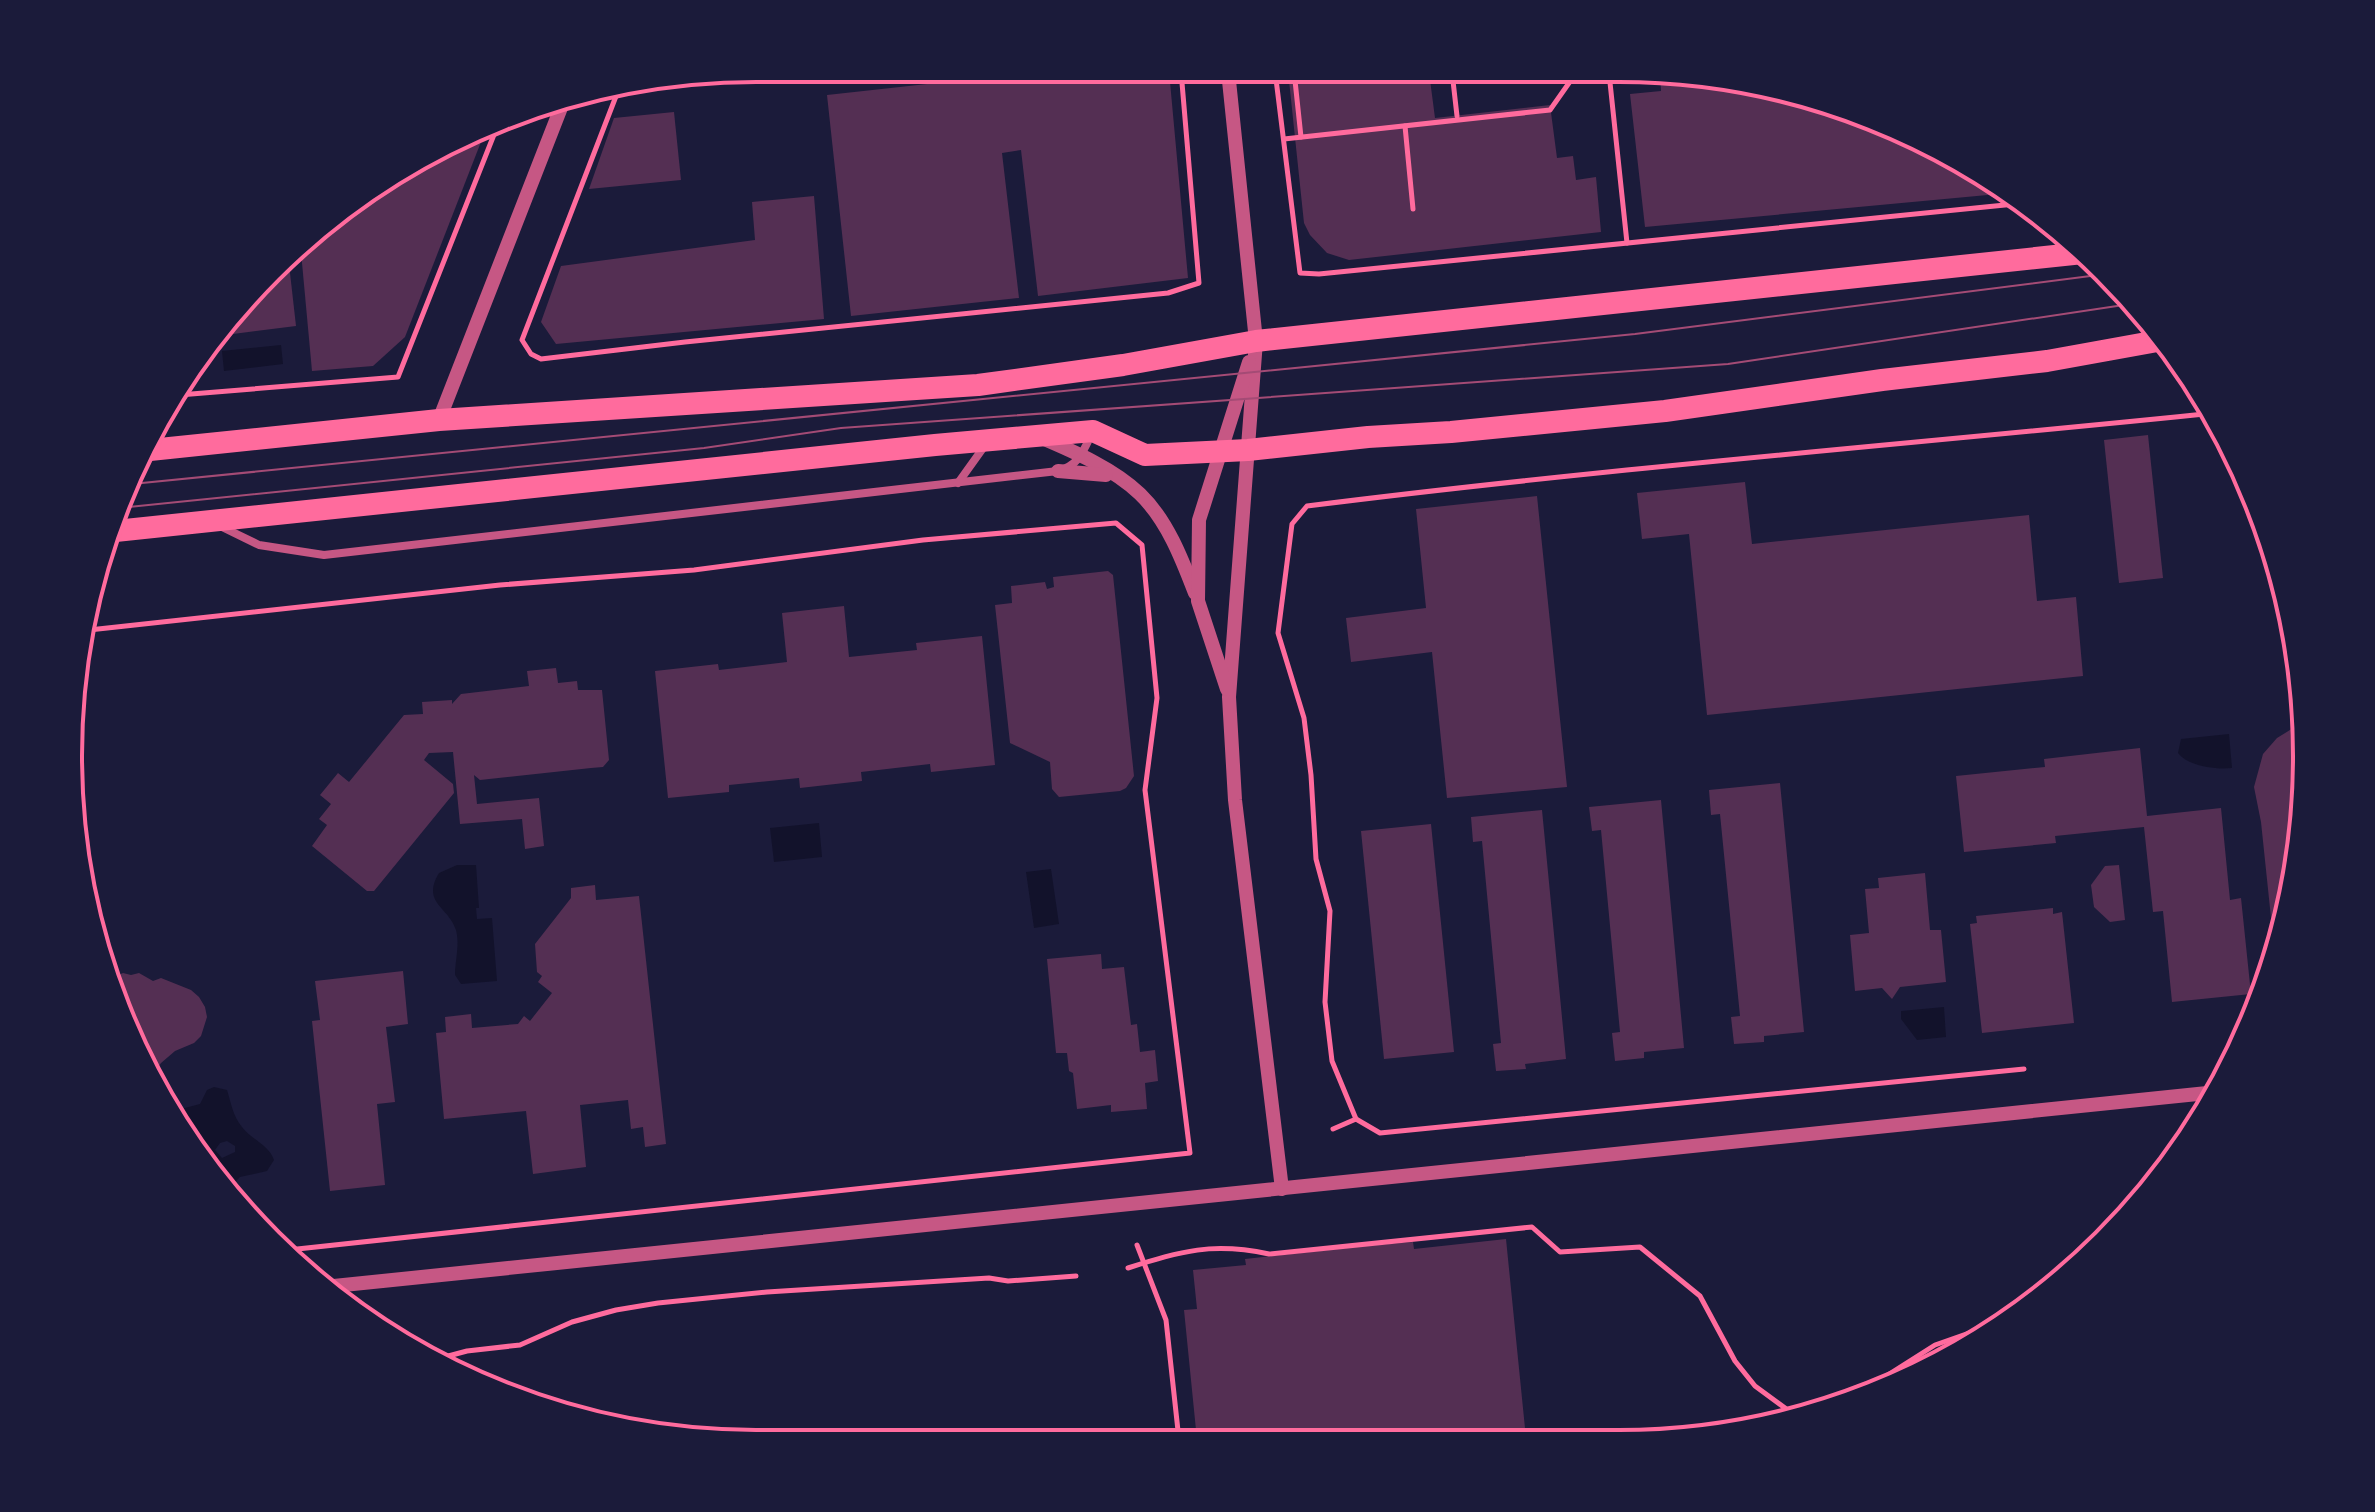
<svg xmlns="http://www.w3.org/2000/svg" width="2375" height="1512" font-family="Ubuntu,sans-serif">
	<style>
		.water { fill: #12122b; fill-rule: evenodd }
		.building { fill: #542f53 }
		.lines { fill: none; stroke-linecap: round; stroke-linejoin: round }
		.path { stroke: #ff6b9d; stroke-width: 5 }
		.minor { stroke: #c65784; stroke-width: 8 }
		.tertiary { stroke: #c65784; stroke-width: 14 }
		.trunk { stroke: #ff6b9d; stroke-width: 22 }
		.tram { stroke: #a44b75; stroke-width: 2 }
		.rim { fill: none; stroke: #ff6b9d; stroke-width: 4 }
	</style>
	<rect width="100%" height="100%" fill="#1b1b3a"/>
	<g class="water">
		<path d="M281,345l2,19 -59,7 -2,-20z"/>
		<path d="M2229,734l3,34c-16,2 -44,-2 -54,-15l3,-14z"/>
		<path d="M819,823l3,34 -48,5 -4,-34z"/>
		<path d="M457,865h19l3,43h-3l1,11 15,-1 5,63 -36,3 -6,-9c0,-14 5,-31 1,-45 -7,-23 -35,-27 -17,-57z"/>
		<path d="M1051,869l8,55 -25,4 -8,-56z"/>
		<path d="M1944,1007l2,30 -29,3 -16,-21v-8z"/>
		<path d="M214,1087l13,3c4,13 6,26 15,37 10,13 27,18 32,33l-7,11 -27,6 -10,10 -34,-36 -6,-13 -10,-9 -5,-10 6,-10 19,-5 7,-14zM227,1141l8,5v6l-13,6 -7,-8 5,-7z"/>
	</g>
	<g class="building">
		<path d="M756,68h30v15l-89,-2v-3z"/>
		<path d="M1054,70l115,1 19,207 -150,18 -17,-146 -19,3 17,145 -168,18 -24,-221z"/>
		<path d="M1288,71l141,1 6,46 115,-13 7,53 16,-2 3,24 20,-3 5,55 -252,28 -22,-7 -17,-18 -6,-12z"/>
		<path d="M1660,74h48l175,47 126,72 -364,34 -15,-133 31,-3z"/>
		<path d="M674,112l7,68 -92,9 25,-71z"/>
		<path d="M486,129l-81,208 -32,29 -61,5 -11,-119 72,-68z"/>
		<path d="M814,196l10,123 -268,25 -15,-22 20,-56 194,-26 -3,-38z"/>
		<path d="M289,264l7,62 -86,11z"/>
		<path d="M2148,435l15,143 -44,5 -15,-143z"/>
		<path d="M1745,482l7,62 277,-29 8,86 39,-4 7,79 -376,39 -18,-181 -47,5 -5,-46z"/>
		<path d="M1537,496l30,291 -120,11 -15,-146 -81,10 -5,-44 80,-10 -10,-99z"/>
		<path d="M1108,571l5,4 21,201 -8,12 -6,3 -61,6 -7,-8 -2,-27 -40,-19 -15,-138 17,-2 -1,-17 34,-4 2,7 7,-2 -1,-10z"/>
		<path d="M844,606l5,51 68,-7 -1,-7 66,-7 13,129 -64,7 -1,-8 -69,8 1,9 -62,7 -1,-10 -70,7v7l-61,6 -13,-127 63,-7 1,6 68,-8 -5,-49z"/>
		<path d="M556,668l2,15 19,-2 1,9h24l7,70 -6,7 -12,1 -111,12 -6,-5 3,29 62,-6 5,48 -19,3 -3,-30 -62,5 -7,-72 -24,1 -5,7 29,24 1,9 -80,98h-7l-55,-45 15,-21 -8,-6 12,-15 -11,-9 18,-22 11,9 55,-67 19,-1 -1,-12 30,-2v4l9,-10 68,-8 -2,-15z"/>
		<path d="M2303,726l2,75 -22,134 -8,21 -14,-134 -7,-35 9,-33 14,-16 16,-10z"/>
		<path d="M2140,748l7,68 74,-8 9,92 11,-2 10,96 -79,8 -9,-91 -10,1 -9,-85 -89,9 1,7 -92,9 -8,-76 89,-9 -1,-8z"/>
		<path d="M1780,783l24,249 -40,4v6l-30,2 -3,-27 9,-1 -20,-202 -9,1 -2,-25z"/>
		<path d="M1661,800l23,248 -40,4v6l-29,3 -3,-28 8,-1 -19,-202 -9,1 -3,-24z"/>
		<path d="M1542,810l24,249 -41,5 1,5 -30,2 -3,-27 8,-1 -19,-202 -9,1 -2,-25z"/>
		<path d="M1431,824l23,228 -70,7 -23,-228z"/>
		<path d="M2119,865l6,55 -15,2 -16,-15 -3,-22 14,-19z"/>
		<path d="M1925,873l5,57h11l5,52 -46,5 -8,12 -10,-11 -27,3 -5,-56 19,-2 -4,-44 14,-1 -1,-10z"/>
		<path d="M595,885l1,15 43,-4 27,248 -21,3 -2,-20 -12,2 -3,-29 -48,5 6,62 -53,7 -7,-63 -82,8 -8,-86 10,-1 -1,-15 26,-3 1,14 46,-4 6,-8 6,5 22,-28 -14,-11 4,-6 -5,-4 -2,-28 36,-46v-10z"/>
		<path d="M2053,908v6l9,-2 12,111 -92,10 -12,-109 7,-1 -1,-7z"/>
		<path d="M1101,954l1,15 22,-2 7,58 6,-1 3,28 15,-2 3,31 -13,2 2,26 -36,3v-7l-34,4 -4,-36 -4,-2 -2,-18h-11l-9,-94z"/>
		<path d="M403,971l5,53 -22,3 9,75 -18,2 8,81 -55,6 -18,-170 8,-1 -5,-39z"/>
		<path d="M123,973l8,2 8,-2 14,8 8,-3 30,12 8,7 6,10 2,10 -6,19 -7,7 -19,8 -14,12 -7,10 -43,-95z"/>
		<path d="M1506,1239l20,199 -34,4 -295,-2 -13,-130 13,-1 -4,-39 53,-5 -1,-6 120,-13 48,-4 1,7z"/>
	</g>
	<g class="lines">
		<g class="path">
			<path d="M1275,71l25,202 19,1c236,-22 471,-49 706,-71"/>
			<path d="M1294,71l7,66"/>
			<path d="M1452,72l5,44"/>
			<path d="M1609,73l18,170"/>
			<path d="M618,91l-96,249 9,14 10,5 144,-17 483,-49 31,-10 -18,-212"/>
			<path d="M1405,126l8,83"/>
			<path d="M1284,139l266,-29 26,-37"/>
			<path d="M179,395l219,-18 101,-255"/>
			<path d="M89,630l411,-45 194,-15 229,-30 193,-17 26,22 15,153 -12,92 45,363 -902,97"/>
			<path d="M1356,1119l-24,-58 -7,-59 5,-91 -14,-52 -5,-84 -7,-57 -26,-85 14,-109 15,-18c302,-38 605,-62 908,-93"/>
			<path d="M1356,1119l24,14 644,-64"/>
			<path d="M1333,1129l23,-10"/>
			<path d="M1137,1245l29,75 13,120"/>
			<path d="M1128,1268c54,-17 84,-26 141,-14l263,-27 28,25 80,-5 60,49 35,65 20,25 41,30"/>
			<path d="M437,1359l30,-8 53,-6 52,-23 44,-12 42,-7 109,-11 222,-14 19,3 68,-5"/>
			<path d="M1815,1412l38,-15 82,-52 74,-26"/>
		</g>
		<g class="minor">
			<path d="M958,483l28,-39"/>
			<path d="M222,527l37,18 65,10 734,-84c20,-5 25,-19 33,-36"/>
		</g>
		<g class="tertiary">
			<path d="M1228,71l28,270 -27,356 6,103 47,389"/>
			<path d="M439,420l125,-320"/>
			<path d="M1042,438c33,14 72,31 98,56 27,26 42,65 55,99"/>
			<path d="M1058,471l48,4"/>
			<path d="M1227,689l-29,-88 1,-81 50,-158"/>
			<path d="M324,1287l1893,-195"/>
		</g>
		<g class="trunk">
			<path d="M150,450l289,-30 539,-35 145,-20 133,-24 827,-88"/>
			<path d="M106,532l829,-87 158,-14 52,24 103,-5 120,-13 83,-5 214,-21 217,-31 165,-19 116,-21"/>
		</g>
		<g class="tram">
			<path d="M132,484l1503,-150 471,-60"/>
			<path d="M119,508l585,-60 137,-20 887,-64 409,-61"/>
		</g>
	</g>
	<path d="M0 0H2375V1512H0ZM756 82H1619A674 674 0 0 1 2293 756V756A674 674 0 0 1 1619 1430H756A674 674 0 0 1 82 756V756A674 674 0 0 1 756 82Z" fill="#1b1b3a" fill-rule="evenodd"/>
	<path class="rim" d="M756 82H1619A674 674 0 0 1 2293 756V756A674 674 0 0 1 1619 1430H756A674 674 0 0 1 82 756V756A674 674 0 0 1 756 82Z"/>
</svg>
